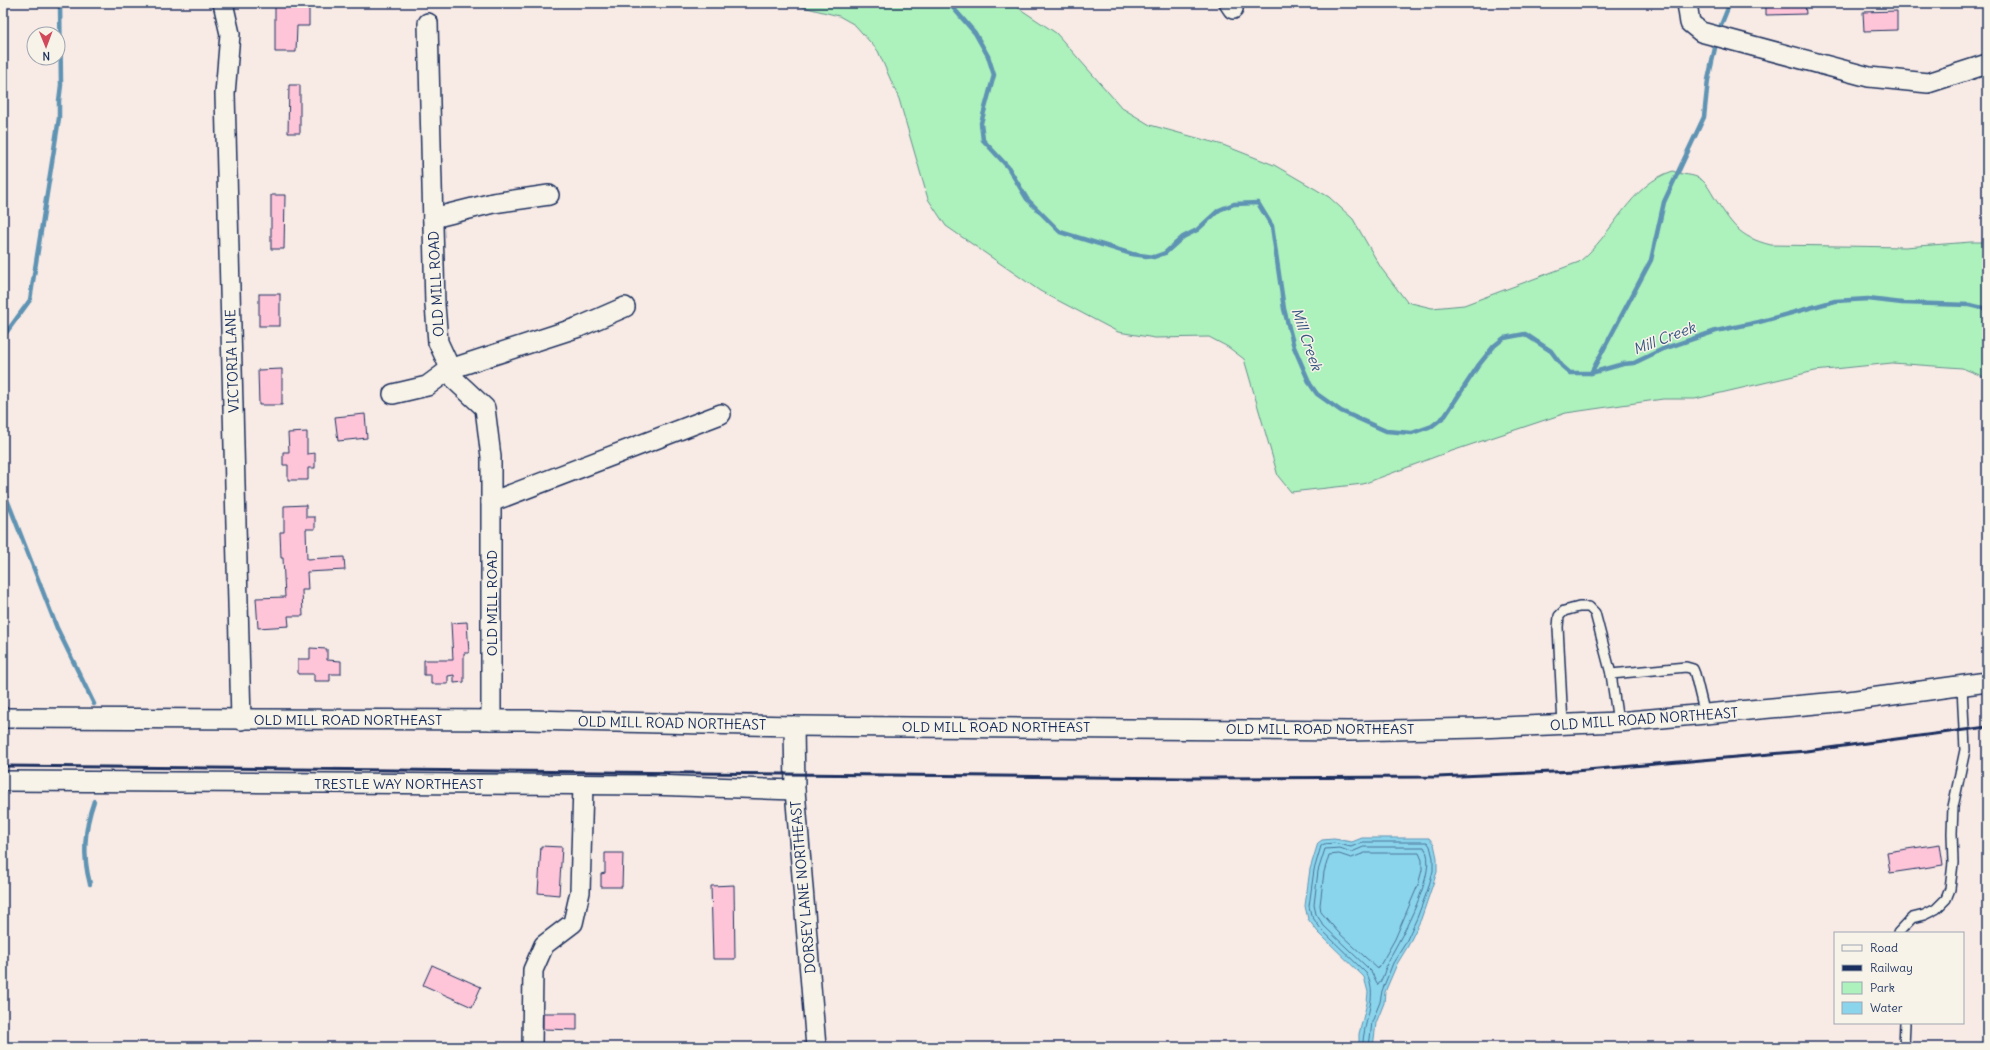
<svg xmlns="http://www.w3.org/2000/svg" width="1990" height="1050" font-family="Delius,sans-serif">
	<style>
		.green { fill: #adf1bc; stroke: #64908d }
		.water { fill: #8bd5ec; stroke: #5e93b3 }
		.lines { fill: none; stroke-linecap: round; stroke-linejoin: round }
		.shore { stroke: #487197; stroke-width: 1 }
		.stream { stroke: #5e93b3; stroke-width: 4.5 }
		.building { fill: #fec5d9; stroke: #1b2f5e }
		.lane-casing { stroke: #1b2f5e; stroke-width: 12 }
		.street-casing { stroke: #1b2f5e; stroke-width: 22 }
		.lane { stroke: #f7f3e8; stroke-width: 9 }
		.street { stroke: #f7f3e8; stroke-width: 19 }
		.rail { stroke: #1b2f5e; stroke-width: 3 }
		.labels { text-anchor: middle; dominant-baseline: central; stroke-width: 3; stroke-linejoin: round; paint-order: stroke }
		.street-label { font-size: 14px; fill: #1b2f5e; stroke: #f7f3e8 }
		.water-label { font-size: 15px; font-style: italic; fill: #375882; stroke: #f7f3e8 }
	</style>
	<rect width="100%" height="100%" fill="#f8eae5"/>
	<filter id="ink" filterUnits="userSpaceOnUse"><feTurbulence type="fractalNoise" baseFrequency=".025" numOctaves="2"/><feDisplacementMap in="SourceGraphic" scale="8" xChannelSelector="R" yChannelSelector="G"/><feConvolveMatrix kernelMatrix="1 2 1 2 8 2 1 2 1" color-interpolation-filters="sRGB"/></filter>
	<g filter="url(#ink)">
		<path class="green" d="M787,3h224l45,30 66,75 28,17 73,20 51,20 55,32 24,22 28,49 26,34 25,6 32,-3 115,-43c34,-27 51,-78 94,-91 9,5 20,2 29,9 5,4 9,12 12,17 18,27 24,40 57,48l134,2 66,-5h16v136l-25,-10 -70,-5 -77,8 -120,28h-32l-97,14 -126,42 -77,29 -72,8 -13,-16 -34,-117 -16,-12 -19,-10 -54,1 -37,-6 -78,-41 -94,-65 -18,-27 -29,-100 -21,-48 -23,-26 -16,-9z"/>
		<path class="water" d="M1362,838h67l5,6 3,14v14l-16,47 -13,27 -11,18 -12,28 -1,11 -8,20 -3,24h-14v-13l8,-31 1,-11 -4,-15 -46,-45 -10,-13 -3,-13 5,-37 8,-26 4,-3 12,-1 18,3z"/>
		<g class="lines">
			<g class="shore">
				<path d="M1364,847h60c16,22 -23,91 -35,112 -4,8 -5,19 -11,26l-7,-14 -47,-45 -8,-12 -2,-9 4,-34 7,-22 15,-1 11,4z"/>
				<path d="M1365,853h54l3,7v10l-4,15 -23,54 -17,30 -40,-37 -17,-20 -1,-7 4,-33 5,-17 10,-1 12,4z"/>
				<path d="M1363,1047c0,-4 0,-9 1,-13 3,-20 13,-40 3,-60l-46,-45 -10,-14 -2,-9 5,-36 7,-24 3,-2 10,-1 17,4 12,-5h64l3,4 3,12v13l-5,18 -11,29 -12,26 -12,19 -11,28 -2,11 -8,20 -3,25"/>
			</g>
			<g class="stream">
				<path d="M949,3l26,30 13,23 6,19 -13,48 2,17 25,27 19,32 33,33 72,22 22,3 11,-4 18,-16 14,-7 22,-20 15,-6 24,-1 14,23 12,83 10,38 16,37 7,10 24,17 45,20 26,2 20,-7 13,-10 33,-50 16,-20 10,-8 21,-4 26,17 11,15 8,7h21l32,-9 11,-1 29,-14 53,-18 43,-9 76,-21 33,-2 34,4 68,2 17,4"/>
				<path d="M1719,30l11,-27"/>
				<path d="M3,337l27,-37 29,-182v-17l2,-16 -1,-82"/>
				<path d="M1591,373l60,-113 13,-58 40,-85 4,-37 7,-32"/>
				<path d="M3,489l54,139 37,76"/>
				<path d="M90,884c-8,-29 -6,-55 4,-83"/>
			</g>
		</g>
		<g class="building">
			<path d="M1766,3h39l1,11 -40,1z"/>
			<path d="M275,6h34v20h-12l-1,26h-21z"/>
			<path d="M1897,11v19l-33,1 -1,-19z"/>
			<path d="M289,85h11v48h-12z"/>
			<path d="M271,195h14l-1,54h-13z"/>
			<rect x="259" y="294" width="21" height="32"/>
			<path d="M282,369v36h-23l-1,-35z"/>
			<path d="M365,414l2,24 -29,3 -3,-24z"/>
			<path d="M307,432v22l8,-1v15h-7v12h-20v-15h-5v-13h6l-1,-19z"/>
			<path d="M306,505v12h9v12h-9l1,30 37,-2 1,13 -38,2 1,18h-6l1,26h-15l1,10 -31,2 -2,-30 29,-1 -2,-39h-2l-1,-26h4v-26z"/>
			<path d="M467,622l2,31h-5v29l-10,1v-8l-6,1v8h-17v-9h-7v-15h29l-2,-37z"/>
			<path d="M310,648l17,1v11l14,1v13h-11v7h-16v-7h-16v-15h12z"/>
			<path d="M1940,844l3,21 -53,8 -3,-21z"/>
			<path d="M541,846l21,1 -3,48 -21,-2z"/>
			<path d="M605,853h18l-1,34h-21v-13l4,-1z"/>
			<path d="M734,885l1,74h-22l-2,-73z"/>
			<path d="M432,965l49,22 -9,20 -49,-22z"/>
			<path d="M543,1013h34v17l-34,-1z"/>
		</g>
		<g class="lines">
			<g class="lane-casing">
				<g id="lane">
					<path d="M1618,722l-7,-48 75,-7 7,2 2,5 10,41"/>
					<path d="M1563,725l-5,-98 1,-11 5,-5 15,-4h10l6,6 16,61"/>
					<path d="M1898,933l14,-15 12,-3 12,-6 10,-10 4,-10 3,-26 -1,-30 1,-26 12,-57 -3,-64"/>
					<path d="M1904,1047l1,-24"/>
				</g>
			</g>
			<g class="street-casing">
				<g id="street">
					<path d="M223,3l7,31 -5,60 16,626"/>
					<path d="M1229,3l4,6"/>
					<path d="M1687,3l3,20 11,9 168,45 59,6 59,-19"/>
					<path d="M428,23l7,282 3,37 18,39 29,27 6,49v263"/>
					<path d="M433,218l60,-15 56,-8"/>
					<path d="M393,394l34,-8 23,-17 129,-42 46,-20"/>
					<path d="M491,502l230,-88"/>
					<path d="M3,718l526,2 265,6 555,5 130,-3 139,-6 231,-21 138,-19"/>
					<path d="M794,726l1,64 21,257"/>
					<path d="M3,781l648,4 144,5"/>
					<path d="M532,1047l1,-77 11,-25 29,-22 7,-31 3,-107"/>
				</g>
			</g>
			<use href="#lane" class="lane"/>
			<use href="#street" class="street"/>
			<path class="rail" d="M3,766l1182,12 252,-1 138,-6 231,-20 181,-24"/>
		</g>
	</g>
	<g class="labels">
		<g class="street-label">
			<text transform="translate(436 284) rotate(-93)">OLD MILL ROAD</text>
			<text transform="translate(232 361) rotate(-92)">VICTORIA LANE</text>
			<text transform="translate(492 603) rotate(-90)">OLD MILL ROAD</text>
			<text transform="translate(1644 719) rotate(-4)">OLD MILL ROAD NORTHEAST</text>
			<text x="348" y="720">OLD MILL ROAD NORTHEAST</text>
			<text transform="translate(672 723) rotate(1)">OLD MILL ROAD NORTHEAST</text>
			<text x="996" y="727">OLD MILL ROAD NORTHEAST</text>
			<text x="1320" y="729">OLD MILL ROAD NORTHEAST</text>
			<text x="399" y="784">TRESTLE WAY NORTHEAST</text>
			<text transform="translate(803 887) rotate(-95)">DORSEY LANE NORTHEAST</text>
		</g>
		<g class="water-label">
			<text transform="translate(1664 338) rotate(-21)">Mill Creek</text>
			<text transform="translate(1307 339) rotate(71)">Mill Creek</text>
		</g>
	</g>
	<rect width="1990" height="1050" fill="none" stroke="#f7f3e8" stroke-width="16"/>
	<rect x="8" y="8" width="1974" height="1034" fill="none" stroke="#1b2f5e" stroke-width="1.5" filter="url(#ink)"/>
	<rect x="1834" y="932" width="130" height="92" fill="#f7f3e8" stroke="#9fa5b1"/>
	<rect x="1842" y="945" width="20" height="6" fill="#f7f3e8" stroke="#9fa5b1"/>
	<text x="1870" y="952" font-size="12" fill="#1b2f5e">Road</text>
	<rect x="1842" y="965" width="20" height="6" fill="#1b2f5e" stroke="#9fa5b1"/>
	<text x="1870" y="972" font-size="12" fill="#1b2f5e">Railway</text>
	<rect x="1842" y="982" width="20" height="12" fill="#adf1bc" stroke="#9fa5b1"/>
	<text x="1870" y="992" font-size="12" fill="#1b2f5e">Park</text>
	<rect x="1842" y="1002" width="20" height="12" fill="#8bd5ec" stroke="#9fa5b1"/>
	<text x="1870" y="1012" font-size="12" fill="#1b2f5e">Water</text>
	<g transform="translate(46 46) rotate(179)"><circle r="19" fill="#f7f3e8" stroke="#9fa5b1"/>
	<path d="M0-3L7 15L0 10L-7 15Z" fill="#d1495b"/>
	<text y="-6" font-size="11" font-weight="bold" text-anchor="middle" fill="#1b2f5e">N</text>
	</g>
</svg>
